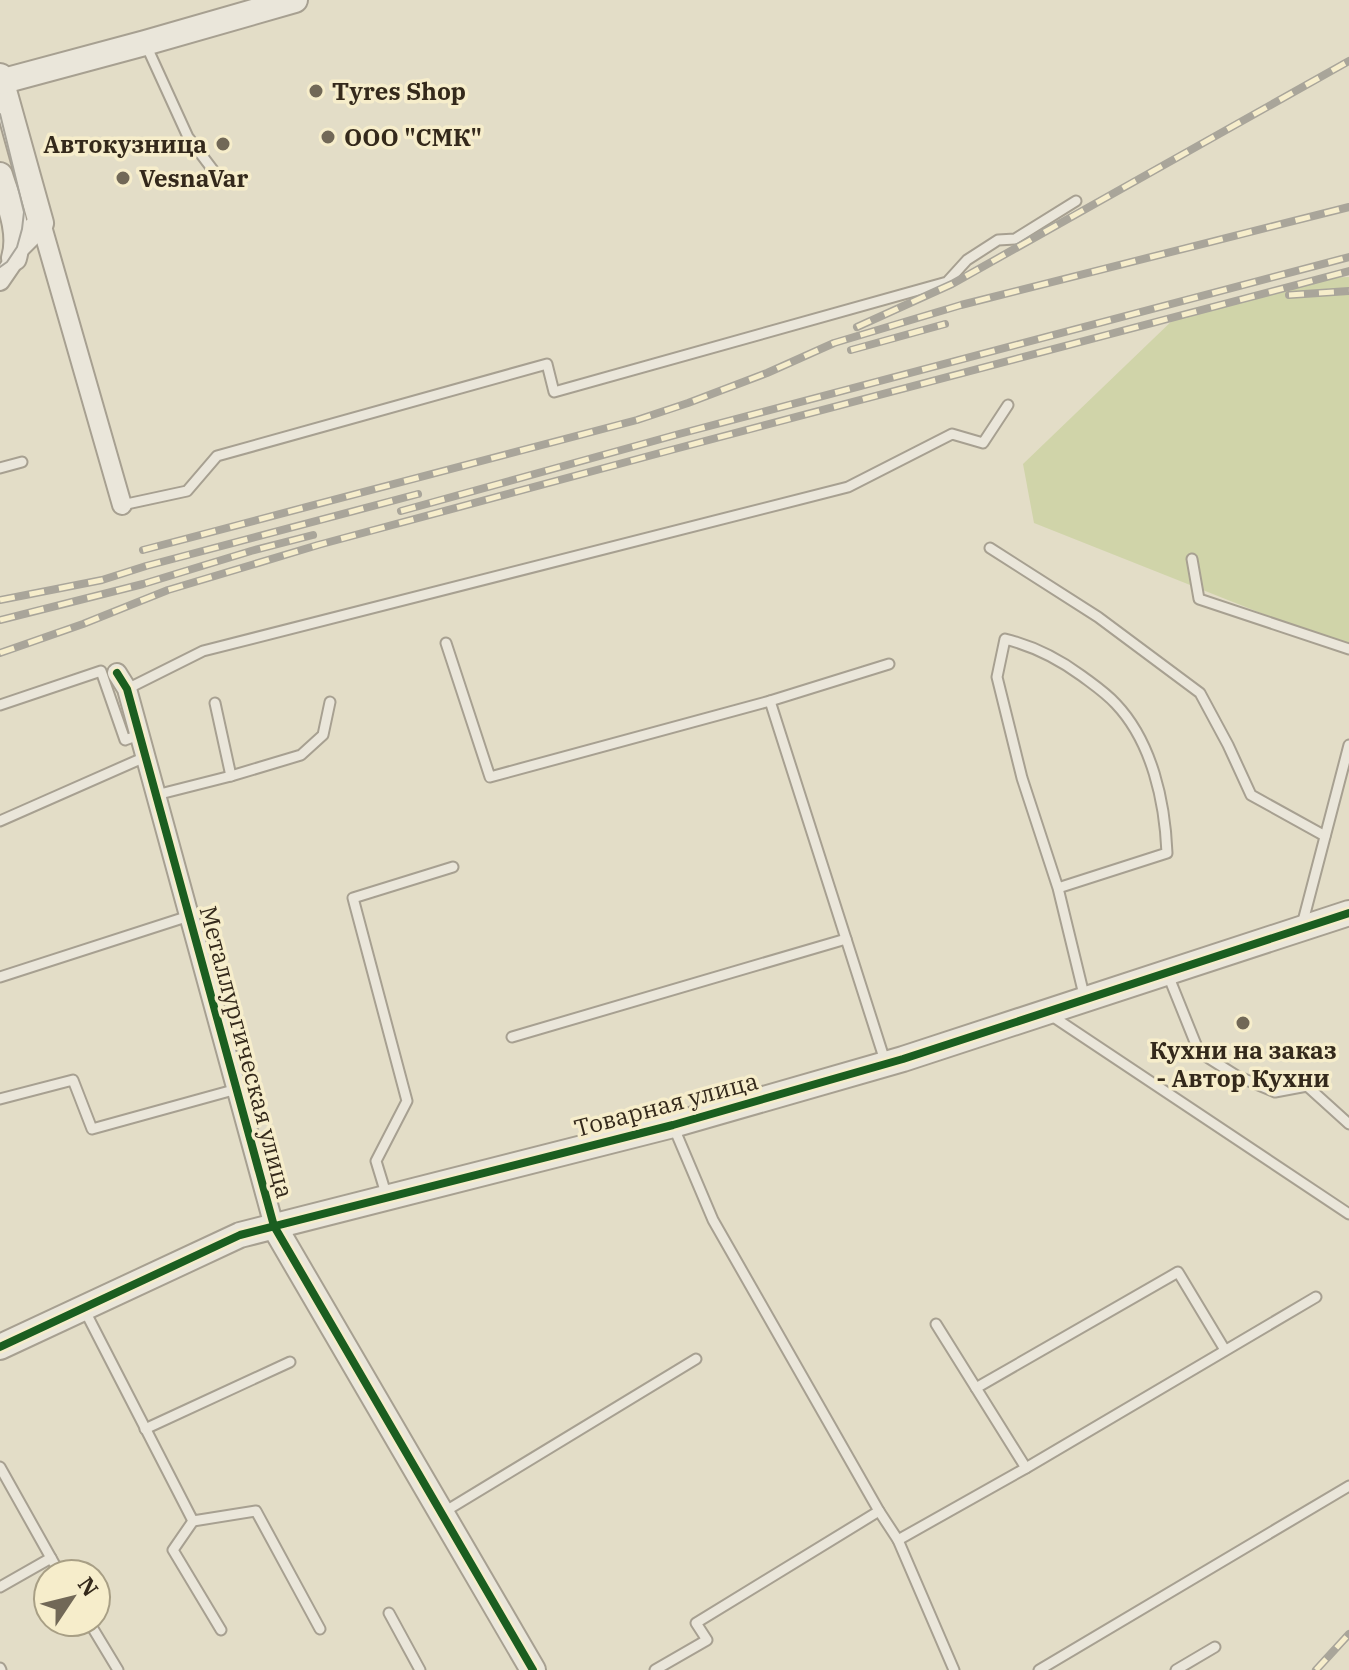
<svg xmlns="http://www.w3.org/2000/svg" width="1349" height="1670" font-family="'IBM Plex Serif',serif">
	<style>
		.green { fill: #d0d4a9 }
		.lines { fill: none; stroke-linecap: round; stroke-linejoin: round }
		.service-casing { stroke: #a7a091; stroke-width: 13 }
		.minor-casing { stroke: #a7a091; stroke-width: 22 }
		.tertiary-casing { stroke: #a7a091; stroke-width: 28 }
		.service { stroke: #eae6da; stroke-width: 9 }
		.minor { stroke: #eae6da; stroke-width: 18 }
		.tertiary { stroke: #eae6da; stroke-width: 24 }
		.tram { stroke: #a9a59a; stroke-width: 2 }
		.rail-casing { stroke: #a9a59a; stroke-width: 8 }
		.rail { stroke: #f6edcb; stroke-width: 5; stroke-dasharray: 15; stroke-linecap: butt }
		.cycleway-casing { stroke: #f6edcb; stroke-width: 13 }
		.cycleway { stroke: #1b5e20; stroke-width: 8 }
		.poi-dot { fill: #716857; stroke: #f6edcb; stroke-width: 3 }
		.labels { text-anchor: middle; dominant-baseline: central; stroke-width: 7; stroke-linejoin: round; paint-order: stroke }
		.poi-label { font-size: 24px; font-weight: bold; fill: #34291b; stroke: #f6edcb; text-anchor: start }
		.street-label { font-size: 24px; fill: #34291b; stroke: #f6edcb }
	</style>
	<rect width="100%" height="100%" fill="#e3ddc7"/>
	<path class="green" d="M1349,277v371l-315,-125 -11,-59 154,-148 146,-38z"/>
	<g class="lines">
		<g class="service-casing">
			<g id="service">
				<path d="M146,45l42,92 31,41"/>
				<path d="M0,468l22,-6"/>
				<path d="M122,505l65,-14 30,-35 330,-92 7,28 393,-110 20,-22 31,-20 17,-1 61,-38"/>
				<path d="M990,548l108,69 102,76 28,52 23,50 74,41"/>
				<path d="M1192,559l7,40 150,50"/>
				<path d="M446,643l44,134 280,-76"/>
				<path d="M127,689l76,-38 645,-164 104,-53 31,9 25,-38"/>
				<path d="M215,703l16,73"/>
				<path d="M0,705l101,-34 24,69 14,-5"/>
				<path d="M156,795l75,-19 70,-21 22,-20 7,-33"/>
				<path d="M0,821l145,-64"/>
				<path d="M1058,888l109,-35c-2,-51 -15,-111 -51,-149 -10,-11 -22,-19 -34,-28 -23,-17 -49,-30 -77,-37l-8,38 25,101 36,110 27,111"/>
				<path d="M1302,925l47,-180"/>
				<path d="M1168,975l31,77 38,24 38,16 32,-6 42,38"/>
				<path d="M0,977l189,-61"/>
				<path d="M1049,1014l300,200"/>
				<path d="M512,1037l334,-98"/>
				<path d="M886,1064l-116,-363 119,-37"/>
				<path d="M0,1099l73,-19 19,49 145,-40"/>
				<path d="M674,1128l39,92 166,291 19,29 56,130"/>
				<path d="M387,1197l-11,-36 31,-60 -54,-203 100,-31"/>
				<path d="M85,1311l108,210 63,-10 64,118"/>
				<path d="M936,1324l90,144"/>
				<path d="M976,1388l202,-116 47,78"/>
				<path d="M145,1429l145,-67"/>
				<path d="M0,1467l60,107"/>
				<path d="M444,1512l252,-153"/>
				<path d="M193,1521l-20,29 48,80"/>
				<path d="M898,1540l128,-72 290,-171"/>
				<path d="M0,1587l51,-29"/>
				<path d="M389,1613l31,57"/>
				<path d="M89,1622l29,48"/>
				<path d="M0,1668l1,2"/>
				<path d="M655,1670l52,-30 -11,-17 183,-112"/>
				<path d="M1039,1670l310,-184"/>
				<path d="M1176,1670l39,-23"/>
			</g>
		</g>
		<g class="minor-casing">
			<g id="minor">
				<path d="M41,223l81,282"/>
				<path d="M0,281l13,-19"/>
				<path d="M117,673l10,16 147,537"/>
			</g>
		</g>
		<g class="tertiary-casing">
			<g id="tertiary">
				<path d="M0,76l41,147 -24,24"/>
				<path d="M0,82l145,-39 150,-43"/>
				<path d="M0,175c8,26 22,56 14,83"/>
				<path d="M274,1226l259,444"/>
				<path d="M0,1347l240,-112 433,-110 230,-66 446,-146"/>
			</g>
		</g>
		<use href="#service" class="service"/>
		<use href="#minor" class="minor"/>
		<use href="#tertiary" class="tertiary"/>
		<path class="tram" d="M0,114l24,98 -2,17 -5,18 -10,15 -7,5"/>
		<g class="rail-casing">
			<g id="rail">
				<path d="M1289,295l60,-4"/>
				<path d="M857,327l95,-43 397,-223"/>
				<path d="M851,350l94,-26"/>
				<path d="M401,511l278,-77 670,-177"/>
				<path d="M143,550l494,-130 51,-17 79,-30 67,-30 127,-38 388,-98"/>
				<path d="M0,600l102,-20 44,-14 272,-72"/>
				<path d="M0,620l143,-36 108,-33 62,-16"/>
				<path d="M0,653l83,-29 85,-34 150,-45 353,-95 678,-179"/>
				<path d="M1316,1670l33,-36"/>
			</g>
		</g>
		<use href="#rail" class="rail"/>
		<g class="cycleway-casing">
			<g id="cycleway">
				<path d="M117,673l10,16 147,537 259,444"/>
				<path d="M0,1347l240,-112 433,-110 230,-66 446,-146"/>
			</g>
		</g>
		<use href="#cycleway" class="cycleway"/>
	</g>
	<g class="poi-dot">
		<circle cx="316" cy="91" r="8"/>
		<circle cx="328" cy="137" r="8"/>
		<circle cx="223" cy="144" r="8"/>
		<circle cx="123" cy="178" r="8"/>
		<circle cx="1243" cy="1023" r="8"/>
	</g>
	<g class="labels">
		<g class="poi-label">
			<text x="332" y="91">Tyres Shop</text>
			<text x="344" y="137">ООО "СМК"</text>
			<text x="207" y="144" text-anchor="end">Автокузница</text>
			<text x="139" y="178">VesnaVar</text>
			<text x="1243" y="1050" text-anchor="middle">Кухни на заказ<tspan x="1243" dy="28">- Автор Кухни</tspan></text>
		</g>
		<g class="street-label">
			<text transform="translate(247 1052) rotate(75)">Металлургическая улица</text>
			<text transform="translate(666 1104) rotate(-15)">Товарная улица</text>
		</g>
	</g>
	<g transform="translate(72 1598) rotate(55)"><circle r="38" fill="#f6edcb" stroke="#a89f85" stroke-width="2"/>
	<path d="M0-6L14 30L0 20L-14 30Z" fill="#716857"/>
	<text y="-12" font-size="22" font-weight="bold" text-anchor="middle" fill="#34291b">N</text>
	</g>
</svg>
